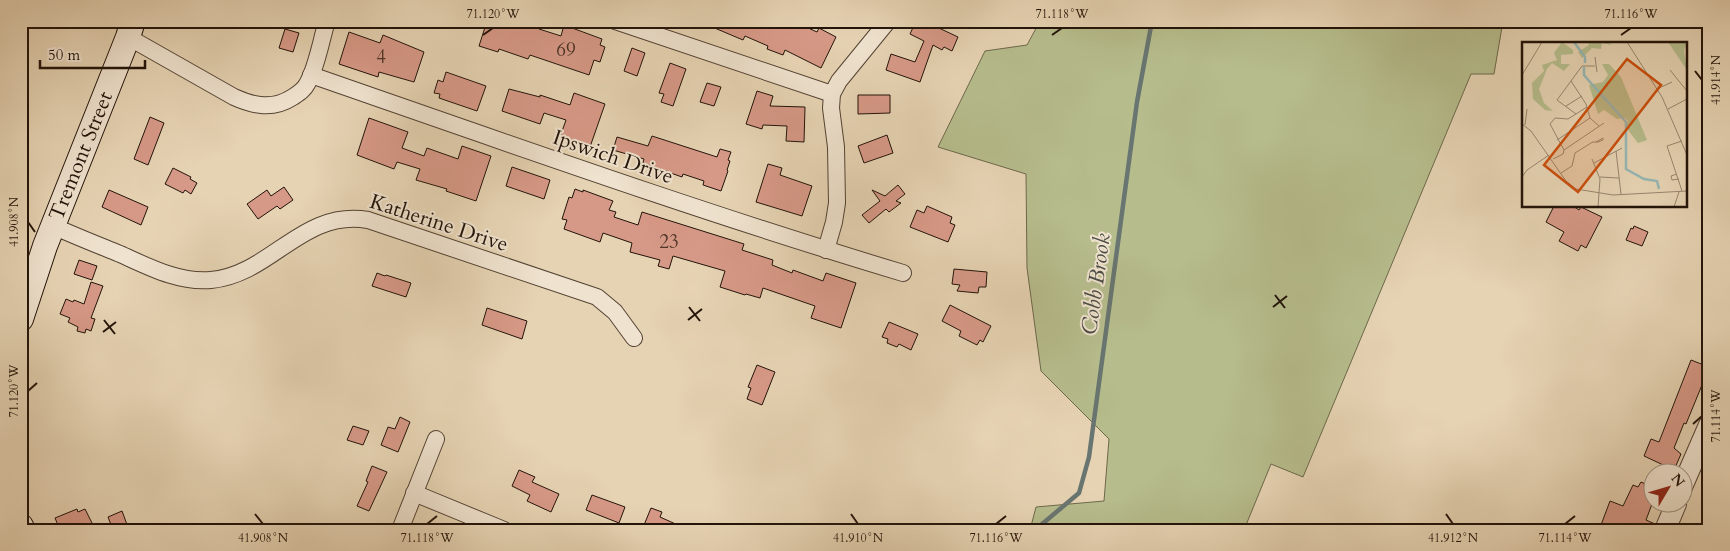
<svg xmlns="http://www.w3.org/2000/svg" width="1730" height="551" font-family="Cardo,serif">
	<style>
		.green { fill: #b6bc8c; stroke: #6c684a }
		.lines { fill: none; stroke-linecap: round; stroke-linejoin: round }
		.stream { stroke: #687570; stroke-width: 4.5 }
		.building { fill: #d79987; stroke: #221309 }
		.minor-casing { stroke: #534334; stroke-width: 18 }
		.tertiary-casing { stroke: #534334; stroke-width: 22 }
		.secondary-casing { stroke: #221309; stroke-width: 26 }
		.minor { stroke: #efe2ce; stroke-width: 16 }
		.tertiary { stroke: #efe2ce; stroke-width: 20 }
		.secondary { stroke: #efe2ce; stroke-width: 24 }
		.ticks { fill: none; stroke: #221309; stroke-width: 2 }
		.labels { text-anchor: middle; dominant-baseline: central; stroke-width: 4; stroke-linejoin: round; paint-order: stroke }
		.number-label { font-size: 19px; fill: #4f3428 }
		.street-label { font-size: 21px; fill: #221309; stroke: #efe2ce }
		.water-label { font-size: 22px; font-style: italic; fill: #4b4c45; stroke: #efe2ce }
		.inset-river { fill: none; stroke: #97b7b4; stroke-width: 2.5 }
		.inset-road { fill: none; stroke: #98866f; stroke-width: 1 }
		.view { fill: #ca4e0c; fill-opacity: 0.15; stroke: #ca4e0c; stroke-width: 2.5 }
		.inset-edge { fill: none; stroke: #221309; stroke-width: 2.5 }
		.neatline { fill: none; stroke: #221309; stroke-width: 2 }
		.ticks-label { font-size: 12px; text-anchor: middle; fill: #221309 }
	</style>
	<rect width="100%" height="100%" fill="#e6d3b3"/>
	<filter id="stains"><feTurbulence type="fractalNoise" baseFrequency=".004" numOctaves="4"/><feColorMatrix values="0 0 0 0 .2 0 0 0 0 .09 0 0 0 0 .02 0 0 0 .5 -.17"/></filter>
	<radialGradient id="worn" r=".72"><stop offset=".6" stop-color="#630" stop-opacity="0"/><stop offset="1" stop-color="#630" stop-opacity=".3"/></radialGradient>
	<path class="green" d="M1040,21h463l-9,53h-23l-168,403 -32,-13 -27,66h-214l6,-23 68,-6 5,-62 -68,-68 -14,-103 -1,-94 -88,-27 47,-96 42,-6z"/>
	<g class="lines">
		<path class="stream" d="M1035,530l44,-37 10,-36 48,-355 15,-81"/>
	</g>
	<g class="building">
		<path d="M487,21h24l10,4 1,-4h19l-2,8 22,7 3,-11 38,14 -2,6 5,2 -5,15 -6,-2 -5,15 -59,-20 -2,4 -29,-10 -1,3 -19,-6z"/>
		<path d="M698,21h95l24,11 2,-4 17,9 -15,31 -36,-18 -2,5 -16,-6 1,-3 -23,-10 -2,4z"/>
		<path d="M916,21h8l34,16 -6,14 -8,-4 -2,3 -9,-5 -13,37 -34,-12 5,-16 24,8 9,-21 -14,-7z"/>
		<path d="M285,29l14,4 -6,19 -14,-4z"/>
		<path d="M349,32l31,11 3,-8 41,17 -10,30 -35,-10 -1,5 -39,-13z"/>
		<path d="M632,48l13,5 -8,23 -13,-5z"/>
		<path d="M670,63l16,6 -13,37 -12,-4 3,-8 -5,-1z"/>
		<path d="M446,72l40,14 -9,25 -38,-13 1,-4 -6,-1 4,-13 5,2z"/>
		<path d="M707,83l14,4 -7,19 -14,-4z"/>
		<path d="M509,89l31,8v-2l30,10 4,-12 31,11 -15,43 -30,-10 6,-17 -22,-7 -4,11 -38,-13z"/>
		<path d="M757,91l16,5 -3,10 35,1 -1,35 -18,-1 1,-15 -24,-1 -1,4 -16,-5z"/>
		<path d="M858,95h32v18l-32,1z"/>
		<path d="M150,117l14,6 -16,42 -14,-6z"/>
		<path d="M369,118l39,14 -6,16 22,8 3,-8 31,11 4,-13 29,10 -15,45 -30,-10 1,-2 -31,-9 4,-11 -23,-7 -3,7 -37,-14z"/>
		<path d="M887,135l6,18 -29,10 -6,-17z"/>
		<path d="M652,136l65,21 3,-8 11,3 -3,8 2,1 -3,9 1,1 -7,20 -18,-6 1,-4 -21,-7 -1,3 -39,-14 1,-4 -31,-9 4,-13 31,9z"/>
		<path d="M768,164l14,4 -2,7 32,11 -10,30 -46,-14z"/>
		<path d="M512,167l38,13 -6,19 -38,-13z"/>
		<path d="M173,168l18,9 -1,2 7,4 -6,11 -6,-4 -2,3 -18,-9z"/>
		<path d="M898,185l7,9 -9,7 5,2 -12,9 -3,-3 -17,14 -7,-8 18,-14 -8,-11 13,6z"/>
		<path d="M284,187l9,13 -13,9 -3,-3 -19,13 -11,-15 20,-14 4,6z"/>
		<path d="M575,189l8,3v-2l30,11 -4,9 7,2 -2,5 24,8 4,-13 102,32 -2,6 31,10 -1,5 20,8 1,-3 30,11 3,-8 30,10 -15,45 -30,-10 4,-12 -52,-18 -3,10 -14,-4 -1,1 -25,-8 5,-16 -52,-15 -4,13 -11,-3 2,-6 -30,-8 2,-9 -29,-10 -3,9 -36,-13 3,-9 -5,-1 7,-22 3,1z"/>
		<path d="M109,190l39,17 -7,18 -39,-18z"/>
		<path d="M927,206l25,11 -2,6 5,2 -7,17 -38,-15 7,-17 7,3z"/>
		<path d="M1554,206h19l6,4 2,-3 21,10 -16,31 -5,-3 -3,6 -19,-10 5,-9 -18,-10z"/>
		<path d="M1634,226l14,6 -6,14 -16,-6 5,-12 2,1z"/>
		<path d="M79,260l18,6 -5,14 -18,-6z"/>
		<path d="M954,269l33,3 -1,15h-7l-1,6 -21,-2 3,-6 -8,-1z"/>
		<path d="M377,273l8,3 1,-1 25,8 -5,14 -34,-11z"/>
		<path d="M91,282l12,4 -12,32 4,1 -4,12 -5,-2 -1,4 -8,-2 1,-4 -10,-5 2,-4 -10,-4 6,-15 7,3 1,-2 10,4z"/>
		<path d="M950,305l41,21 -8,16 -3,-2 -3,5 -18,-9 2,-5 -19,-10z"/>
		<path d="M487,308l40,13 -5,18 -40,-14z"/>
		<path d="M889,322l29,12 -7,16 -12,-6 -2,3 -10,-4 1,-4 -6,-2z"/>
		<path d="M1691,360l18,7v21l-7,-3 -16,39 -2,-1 -10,25 7,6 -7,16 -30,-14 7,-17 8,3z"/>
		<path d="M757,365l18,7 -13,33 -15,-6 4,-11 -3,-1z"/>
		<path d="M400,417l10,5 -12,30 -17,-7 7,-18 7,2z"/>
		<path d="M353,426l16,5 -6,14 -16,-5z"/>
		<path d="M372,466l15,6 -18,39 -12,-5 11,-24 -2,-1z"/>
		<path d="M519,470l16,7 -3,5 27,12 -8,18 -24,-11 3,-6 -18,-9z"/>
		<path d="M1641,482l11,5v17l-6,16 9,4 -2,6h-39l-13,-5 9,-24 13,5 10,-21 5,2z"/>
		<path d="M592,495l33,12 -6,16 -33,-13z"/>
		<path d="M651,508l11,4 -2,5 29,13h-47z"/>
		<path d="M77,509l1,3 7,-3 9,18 -6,3h-28l-5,-12z"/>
		<path d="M122,511l7,19h-16l-5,-13z"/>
	</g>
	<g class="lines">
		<g class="minor-casing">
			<g id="minor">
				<path d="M615,21l217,73"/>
				<path d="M128,37l106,60c20,9 39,13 59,0 6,-4 11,-7 14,-13 10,-17 14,-44 20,-63"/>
				<path d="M311,75c196,68 392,138 592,198"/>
				<path d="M53,226c22,10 45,19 67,28 29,13 59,29 91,26 61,-6 91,-71 157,-60l229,77 18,15 19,26"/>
				<path d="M826,250l8,-28 3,-19 -1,-56 -5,-39 1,-14 7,-13 49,-60"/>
				<path d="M414,493l90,37"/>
				<path d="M400,530l36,-91"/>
			</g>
		</g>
		<g class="tertiary-casing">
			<g id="tertiary">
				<path d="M1682,487l27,-62"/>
				<path d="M1665,530l11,-26"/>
			</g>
		</g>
		<g class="secondary-casing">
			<g id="secondary">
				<path d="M21,319l24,-73 83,-209 5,-16"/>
				<path d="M21,526l2,4"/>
			</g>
		</g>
		<use href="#minor" class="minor"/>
		<use href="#tertiary" class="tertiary"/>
		<use href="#secondary" class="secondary"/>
	</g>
	<path class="ticks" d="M483,35l10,-7M1052,35l10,-7M1621,35l10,-7M1695,71l7,9M28,222l7,10M1275,295l10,13M689,307l11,14M1273,307l14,-11M104,320l11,14M688,320l14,-11M103,332l13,-10M28,391l9,-8M1693,424l9,-8M255,514l8,10M851,514l7,10M1446,514l7,10M427,524l10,-8M996,524l10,-8M1565,524l10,-8"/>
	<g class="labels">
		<g class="number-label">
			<text x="566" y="50">69</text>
			<text x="381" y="57">4</text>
			<text x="669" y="242">23</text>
		</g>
		<g class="street-label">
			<text transform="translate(81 156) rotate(-68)">Tremont Street</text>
			<text transform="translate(613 157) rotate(19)">Ipswich Drive</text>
			<text transform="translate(439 223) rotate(18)">Katherine Drive</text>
		</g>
		<g class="water-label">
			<text transform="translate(1096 284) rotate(-82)">Cobb Brook</text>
		</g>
	</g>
	<g transform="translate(1522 42)">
		<rect width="165" height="165" fill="#e6d3b3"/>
		<path d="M40,0l11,8v4l-12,1v9h9l-6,7 -12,-8 -5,6 -8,20 5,14 9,8 -8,-1 -12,-11 -1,-16 12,-12 -2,-6 15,-5 -3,-7zM66,0h20l4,3 -10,-2 -1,6 -9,-1 -10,10 -4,-6 11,-7zM146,0h19l-3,9 3,19zM80,22h7l12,13 26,63 -9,3 -13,-17 3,-5 -3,-3 -8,1 -13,-9 -6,4 -9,-29 14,-3 5,-7z" fill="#b6bc8c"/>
		<path class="inset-river" d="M52,0l11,15v6M62,25v8l6,7 36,40v47l18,10 13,2 2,8"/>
		<path class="inset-road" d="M105,0l35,55 25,58M73,15l2,15M148,28l17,21M0,33l20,-33M49,39l15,23 4,14 9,8M135,47l15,-7M44,64l16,-10M146,67l19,-10M54,72l-19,-14 25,-34h13M0,82l9,7 35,50 10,8 37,6 74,-4M3,83l2,-16M35,98l33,-22M160,99l-15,5 15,45M42,108l-14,-26 5,-6 13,1 19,-12M42,108l40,-27M94,109l5,43M31,117l10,-5 1,-4M70,117l8,20 -2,28M72,121l28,-15M39,131l11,-7 3,-13 16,-10 2,-1h5l5,-2v-2l-7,4M155,132l-6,2 1,4 7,-1M0,135l5,-7 22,-15M78,135l19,1M152,165l5,-15"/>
		<path class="view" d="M105,17l34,26 -83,107 -34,-27z"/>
		<rect width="165" height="165" class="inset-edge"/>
	</g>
	<rect width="1730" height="551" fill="none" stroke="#e6d3b3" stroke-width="55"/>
	<g transform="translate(1668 488) rotate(52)"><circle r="24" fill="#efe2ce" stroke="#9d8f7f"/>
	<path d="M0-4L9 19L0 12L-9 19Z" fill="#8f2418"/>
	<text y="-8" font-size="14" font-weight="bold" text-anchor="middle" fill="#221309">N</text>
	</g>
	<path d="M40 60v8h105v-8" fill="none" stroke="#221309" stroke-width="2.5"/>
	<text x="48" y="60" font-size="15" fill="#221309" stroke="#efe2ce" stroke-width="4" paint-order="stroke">50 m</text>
	<rect x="28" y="28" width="1674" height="496" class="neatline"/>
	<g class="ticks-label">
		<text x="493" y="18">71.120°W</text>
		<text x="1062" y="18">71.118°W</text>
		<text x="1631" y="18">71.116°W</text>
		<text transform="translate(1716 80) rotate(-90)" y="4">41.914°N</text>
		<text transform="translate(14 222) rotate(-90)" y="4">41.908°N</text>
		<text transform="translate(14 391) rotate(-90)" y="4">71.120°W</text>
		<text transform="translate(1716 416) rotate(-90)" y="4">71.114°W</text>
		<text x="263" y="542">41.908°N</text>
		<text x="427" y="542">71.118°W</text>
		<text x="858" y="542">41.910°N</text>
		<text x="996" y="542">71.116°W</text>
		<text x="1453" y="542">41.912°N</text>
		<text x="1565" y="542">71.114°W</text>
	</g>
	<rect width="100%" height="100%" filter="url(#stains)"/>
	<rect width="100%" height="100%" fill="url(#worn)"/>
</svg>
